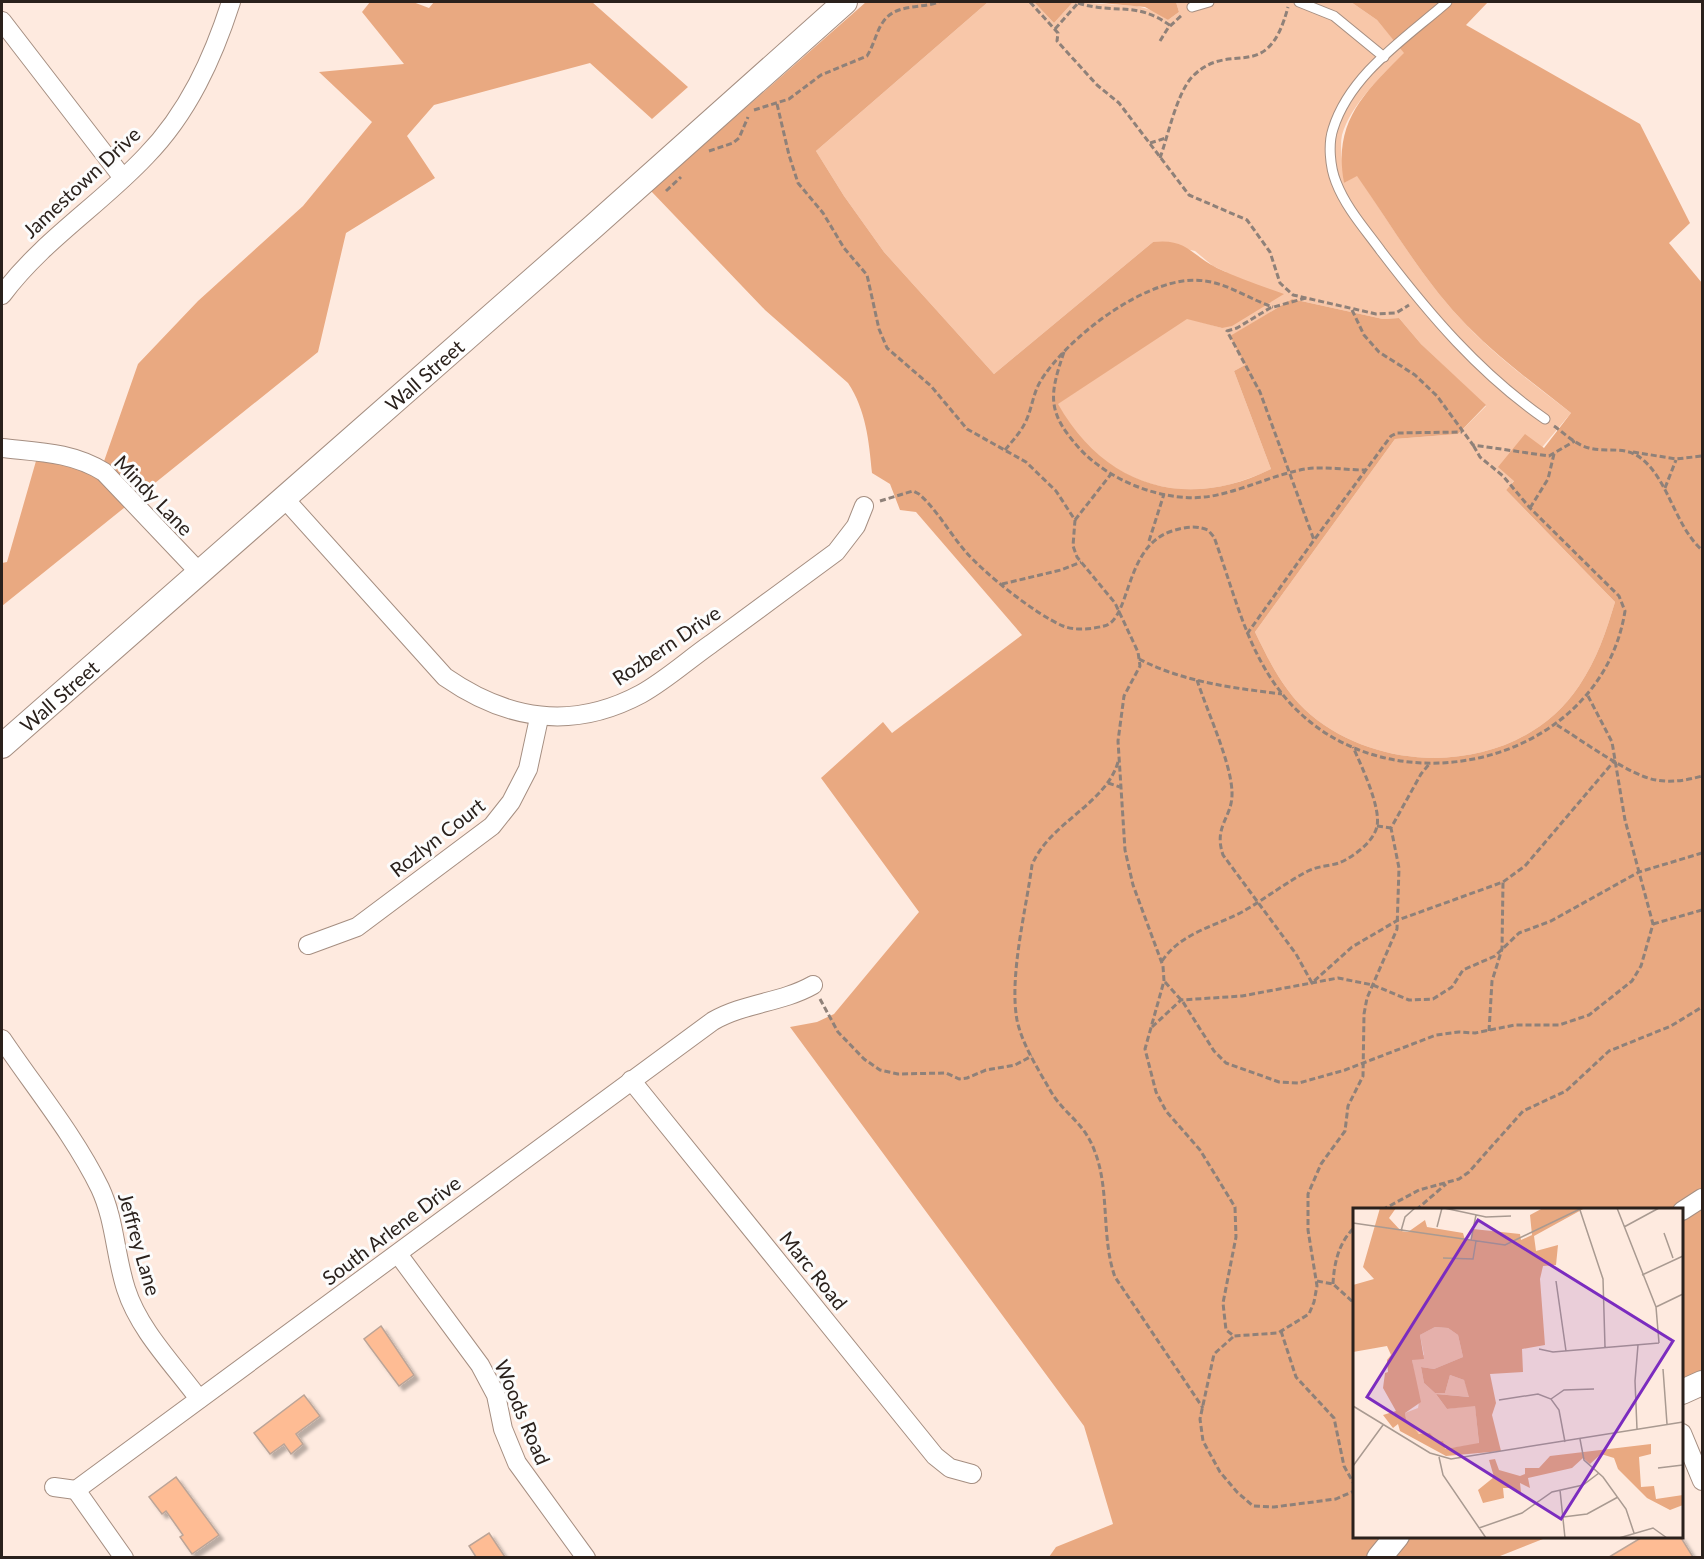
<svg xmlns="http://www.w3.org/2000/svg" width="1704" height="1559" font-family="Lato,sans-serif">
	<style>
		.green { fill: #f8c7a9 }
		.forest { fill: #e9a981 }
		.building { fill: #febc94; stroke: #bba497; stroke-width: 1.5; filter: url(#shadow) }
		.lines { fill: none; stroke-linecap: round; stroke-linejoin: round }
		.service-casing { stroke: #a58e81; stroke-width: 11 }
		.minor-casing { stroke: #a58e81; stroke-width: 20 }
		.tertiary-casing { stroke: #a58e81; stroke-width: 26 }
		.path { stroke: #8f8179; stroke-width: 3; stroke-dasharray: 6 3; stroke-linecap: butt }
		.service { stroke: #fff; stroke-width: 9 }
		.minor { stroke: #fff; stroke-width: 18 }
		.tertiary { stroke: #fff; stroke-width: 24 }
		.labels { text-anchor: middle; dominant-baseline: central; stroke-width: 6; stroke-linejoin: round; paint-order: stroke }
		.street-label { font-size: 20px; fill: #2a211c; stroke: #fcfcfc }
		.inset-road { fill: none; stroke: #a99a91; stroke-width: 1.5 }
		.view { fill: #7b2cbf; fill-opacity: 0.15; stroke: #7b2cbf; stroke-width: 3 }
		.inset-edge { fill: none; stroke: #2a211c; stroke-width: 3 }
	</style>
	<defs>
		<filter id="shadow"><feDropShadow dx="4.5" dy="4.5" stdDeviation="1.5" flood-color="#0004"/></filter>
	</defs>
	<rect width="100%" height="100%" fill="#feeadf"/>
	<path class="green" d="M988,2h46l20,21 19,-21 64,4 18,5 13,9 11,-8 -3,-10h175l26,18 28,33c-23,22 -54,51 -63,82 -3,14 2,34 2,48l13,-8c33,48 63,100 102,142 33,37 74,66 112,96l-65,77 109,112c-9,30 -18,57 -36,84 -58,87 -191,93 -268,29 -26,-22 -41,-52 -56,-83l140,-193 63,-5 28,-28 -65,-62 -22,-26 -16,1 -91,-20 -61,37 14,29 -11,6 37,98c-67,33 -133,27 -187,-26 -11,-11 -18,-26 -27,-39l130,-86 35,10 4,-56 -13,-6 -18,-15 -42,-9 -159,132 -110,-122 -40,-56 -28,-45z"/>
	<g class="forest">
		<path d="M370,2h43l16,6 5,-6h158l96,85 -36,32 -62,-56 -156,42 -27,31 28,42 -89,55 -28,119 -316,254v-43l5,-1 29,-101 66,6 36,-103 60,-63 105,-95 69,-84 -53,-50 85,-8 -42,-52z"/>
		<path d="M866,2h122l-172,149 28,45 40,56 110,122 159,-132c34,-4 38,13 64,26 21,10 45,18 67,26l-52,32 -10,2 -35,-9 -129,85c47,83 128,107 213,65l-37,-98 11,-6 -15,-29 62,-37 91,20 16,-1 22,26 65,61 -28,29 -63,5 -140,193c15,31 30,61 56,83 77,64 210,58 268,-29 18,-27 27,-54 36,-84l-109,-112 8,-9 -16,-14 27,-33 19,14 27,-35c-38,-30 -79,-60 -112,-96 -39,-42 -69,-94 -102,-141l-13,7c-11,-61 19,-89 60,-130l-27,-33 -26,-18h137l-22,23 174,99 50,99 -21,20 33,40v1100l-20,9v-182h-328v326l194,1 -53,21 -446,-1 7,-10 57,-23 -29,-98 -294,-399 27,-5 17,-8 85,-102 -98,-134 62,-56 9,11 130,-98 -106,-123 -16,-2 -10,-26 -18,-11c-3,-32 -6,-63 -24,-90l-83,-73 -114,-119z"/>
		<path d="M1034,2h39l-19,21z"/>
		<path d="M1090,2h86l3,10 -11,8 -23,-13z"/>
	</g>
	<g class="building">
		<path d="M381,1326l33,49 -15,11 -35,-47z"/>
		<path d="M304,1395l16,21 -24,18 7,10 -12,10 -7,-10 -14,10 -16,-21z"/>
		<path d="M176,1477l43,58 -27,19 -12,-17 3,-2 -17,-24 -4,3 -13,-17z"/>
		<path d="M489,1533l16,24h-29l-7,-11z"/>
		<path d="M1644,1536h36l13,21h-84z"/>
	</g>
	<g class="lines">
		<g class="service-casing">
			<g id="service">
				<path d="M1299,2l35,14 50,41"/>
				<path d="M1447,2c-41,36 -97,72 -114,127 -5,15 -3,38 3,53 10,26 29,47 45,69 48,63 98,122 164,168"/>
				<path d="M1192,7l17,-5"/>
			</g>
		</g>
		<g class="minor-casing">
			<g id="minor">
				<path d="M2,21l121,157"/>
				<path d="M2,295c40,-54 98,-90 144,-139 42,-43 67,-98 85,-154"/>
				<path d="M2,448c36,4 70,4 102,24l95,100"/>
				<path d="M284,498l161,179c62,43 127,54 196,17 25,-14 47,-34 70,-50 42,-31 83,-61 125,-92l20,-26 8,-20"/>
				<path d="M308,945l49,-18 135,-101 19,-24 17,-33 11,-51"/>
				<path d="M2,1039c33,49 72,96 98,149 15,32 15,67 26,101 13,41 48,76 73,110"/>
				<path d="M631,1080l304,376 15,12 22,6"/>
				<path d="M1682,1211l20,-13"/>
				<path d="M398,1254l82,111 16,30 7,34 14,34 69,95"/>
				<path d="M1682,1433l20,48"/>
				<path d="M54,1487l22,3"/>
				<path d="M76,1490l637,-469c31,-18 68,-18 100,-36"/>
				<path d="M76,1490l48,68"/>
			</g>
		</g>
		<g class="tertiary-casing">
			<g id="tertiary">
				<path id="s1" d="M2,746l592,-520 251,-224"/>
				<path d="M1682,1392l20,-9"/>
				<path d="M1379,1558l18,-22"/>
			</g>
		</g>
		<g class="path">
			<path d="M1030,2l28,31 -1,8 40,44 22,18 70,92 58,25 23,32 10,31 13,12 83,19 20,-1 13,-8"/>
			<path d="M1078,3c38,12 57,-3 93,23"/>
			<path d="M1055,29l24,-27"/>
			<path d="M1160,41l8,-13 15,-14"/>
			<path d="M777,104l12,51 9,28 25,30 21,35 23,27 12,54 8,19 44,38 36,43 59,33 30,29 19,29 -2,26 4,11 38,46 23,49 2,14 -16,30 -6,45 7,109 8,35 30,81 1,15 -19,68 11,43 10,19 34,39 35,57 1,30 -13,66 3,27 8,6 44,-3 31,-19 5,-12 3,-16 -9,-56v-36l13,-30 24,-33 3,-25 15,-30 1,-62 3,-16 30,-69 2,-61 -8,-40 30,-54 9,-11"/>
			<path d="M754,110l35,-11 32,-24 46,-19c7,-11 9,-24 16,-34 13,-19 38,-13 56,-20"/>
			<path d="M1150,143l16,-5"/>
			<path d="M709,151l24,-8 6,-5 9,-21"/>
			<path d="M1160,158c8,-22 17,-66 33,-82 38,-38 74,11 95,-69"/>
			<path d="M666,191l15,-14"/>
			<path d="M1306,298l-36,10 -33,20 -10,3 33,61 54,148 77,-104 6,-3 65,-1"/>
			<path d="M1352,310l12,25 15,17 36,23 22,21 36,49 76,11 26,-15"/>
			<path d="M1064,352c-15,44 -17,60 15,96 31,34 88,56 133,48 32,-6 61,-21 93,-27 19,-3 41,1 60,1"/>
			<path d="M1554,426c10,7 22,19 35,22 19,5 36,-3 53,11 27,22 33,67 60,91"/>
			<path d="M1005,450c8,-10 16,-18 21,-29 6,-13 7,-27 14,-39 26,-44 111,-110 165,-101 24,3 46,19 68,26"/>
			<path d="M1633,452l43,7 26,-3"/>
			<path d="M1665,488l11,-28"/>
			<path d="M880,501l33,-10 6,3c18,16 30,38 46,57 20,23 70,63 98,75 12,5 29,3 41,0 27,-6 20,-80 68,-95 13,-4 23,-6 36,-1l6,7c23,63 36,131 88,178 106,96 300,42 323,-104l-6,-15 -89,-88 -27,-32 -23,-19 -7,-12"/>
			<path d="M1530,508l18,-29 6,-25"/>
			<path d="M1075,520l36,-46"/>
			<path d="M1149,541l15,-47"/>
			<path d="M1002,584l59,-14 20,-8"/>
			<path d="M1247,634l67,-94"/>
			<path d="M1139,659c44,23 94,29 143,35"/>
			<path d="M1197,680c10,31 34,82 35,112 1,26 -19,33 -9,63l73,99 16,29 40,-36 46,-27 105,-38 22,-16 90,-106"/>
			<path d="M1557,725c23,14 73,51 99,55 15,3 32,0 46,-4"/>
			<path d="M1118,762c-12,42 -69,61 -86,103 -6,45 -23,111 -15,155 5,24 21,49 33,70 14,25 34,31 45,62 15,39 6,86 20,125l88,131"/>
			<path d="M1108,783l12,4"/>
			<path d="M1377,826l14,2"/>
			<path d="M1653,924l49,-14"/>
			<path d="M1162,961c19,-28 51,-34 80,-49 23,-13 43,-29 66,-41 10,-5 21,-5 31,-8 14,-6 35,-21 38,-37 4,-19 -16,-61 -24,-79"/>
			<path d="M1165,982l18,20 31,49 12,12 53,19 20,1 46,-13 91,-35 23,-3 16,1 40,-8h44l30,-10 43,-34 9,-15 12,-42 -28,-104 -13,-78 -24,-46"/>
			<path d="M820,999l18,33 26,27 16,11 18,4 48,-1 13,6 8,-1 19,-8 29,-5 17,-9"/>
			<path d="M1152,1027l29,-27 61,-4 96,-18 35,7 36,15 24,-1 19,-12 11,-17 32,-14 24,-23 32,-12 88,-49 63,-19"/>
			<path d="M1489,1031l3,-50 10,-32 1,-67"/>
			<path d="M1382,1210l37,-20 40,-11 10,-7 54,-61 43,-20 43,-40 62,-25 31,-19"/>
			<path d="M1416,1210l30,-26"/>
			<path d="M1317,1281l16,3 21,19"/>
			<path d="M1333,1284c1,-21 6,-42 21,-56"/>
			<path d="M1281,1331l15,46 38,41 10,48 10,18"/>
			<path d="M1233,1337l-19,17 -14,65 3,22 17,31 17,20 16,14 21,1 62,-8 18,-8"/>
		</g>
		<use href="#service" class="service"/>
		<use href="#minor" class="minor"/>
		<use href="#tertiary" class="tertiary"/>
	</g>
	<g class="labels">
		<g class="street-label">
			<text transform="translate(81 182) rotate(-43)">Jamestown Drive</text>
			<text stroke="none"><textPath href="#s1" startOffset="562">Wall Street</textPath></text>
			<text transform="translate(154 495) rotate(46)">Mindy Lane</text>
			<text transform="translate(666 645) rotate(-34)">Rozbern Drive</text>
			<text stroke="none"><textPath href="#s1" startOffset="76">Wall Street</textPath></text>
			<text transform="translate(437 837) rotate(-38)">Rozlyn Court</text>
			<text transform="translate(391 1230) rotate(-37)">South Arlene Drive</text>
			<text transform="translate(140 1244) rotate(74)">Jeffrey Lane</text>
			<text transform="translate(814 1270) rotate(51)">Marc Road</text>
			<text transform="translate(523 1412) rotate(67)">Woods Road</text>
		</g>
	</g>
	<g transform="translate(1353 1208)">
		<rect width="330" height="330" fill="#feeadf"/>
		<path d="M82,119l13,1 10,7 5,22 -29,12 -13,-2 3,16 11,10h10l5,-18 14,5 6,17 -34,-3 11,15 28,-4 4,39 -35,5 -14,-16 -8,2 -9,-5 -7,-11 -1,-6 13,-5 1,-6 -7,-42 12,-5 -4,-20z" fill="#f8c7a9"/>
		<path d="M27,0h16l-7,10 12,13 7,1 17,-12 2,7 36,6 2,7h6l2,-11 47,5 1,6 11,-5 -2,-20 13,-7h42l-51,28 2,15 22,-6 -2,20 -13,1 -3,13 5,66 -23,4 1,23 -33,2 6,29 -4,12 9,36 -55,5 -46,-25 -2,-7 -5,4 -10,-13 13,-4 -13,-23 2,-15 3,-1 -1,-12 4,-5 -4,-9 -34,6v-67l21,-6 -11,-12zM82,119l13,1 10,7 5,22 -29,12 -13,-2 3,16 11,10h10l5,-18 14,5 5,17 -33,-3 11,15 28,-3 4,37 -34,6 -2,-8 -5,1 -8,-9 -11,1 -13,-15 -1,-6 16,-11 -9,-42 12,-1 -4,-24zM298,236v10l-12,3 2,30 13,-1 2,13 27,-4v10l-13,5 -23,-12 -29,-29 -4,-11 -13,-4 -11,10 -7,-6 -11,10 -44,10 2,10 -10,-5 1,9 -4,1 -4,-5h-10l1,10 -21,5 -5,-13 16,-13 -5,-17 6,-1 4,11 21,6 5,-2v-6h14l11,-12z" fill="#e9a981" fill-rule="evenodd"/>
		<path class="inset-road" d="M91,0l42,9 25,-1M264,0l39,99 3,36M227,2l23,69 2,68M0,15l152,22 77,-37M84,19l5,-19M271,19l35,-19M48,23l4,-14 10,-9M311,25l9,25M118,32l5,-25M90,50l30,1 3,-18M289,67l41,-19M203,73l10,70M303,99l27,-13M186,141l14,3 106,-9M310,161l4,55M198,191l13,-9 30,-1M146,192l39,-6 13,5 8,11 6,32M0,198l77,47 21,6 232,-37M284,221l-2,-48 3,-36M227,231l4,21 19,17 23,32 8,24M86,249l4,18 43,63M0,258l30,-41M305,260l25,-3M207,282l5,48M210,309l24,-3 31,-17M126,320l43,-15 30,-21 31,-7 16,-12M266,330l34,-10 14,10"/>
		<path class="view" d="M125,12l195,121 -112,178 -194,-122z"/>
		<rect width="330" height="330" class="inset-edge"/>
	</g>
	<rect width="1704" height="1559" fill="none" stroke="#2a211c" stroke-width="6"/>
</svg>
